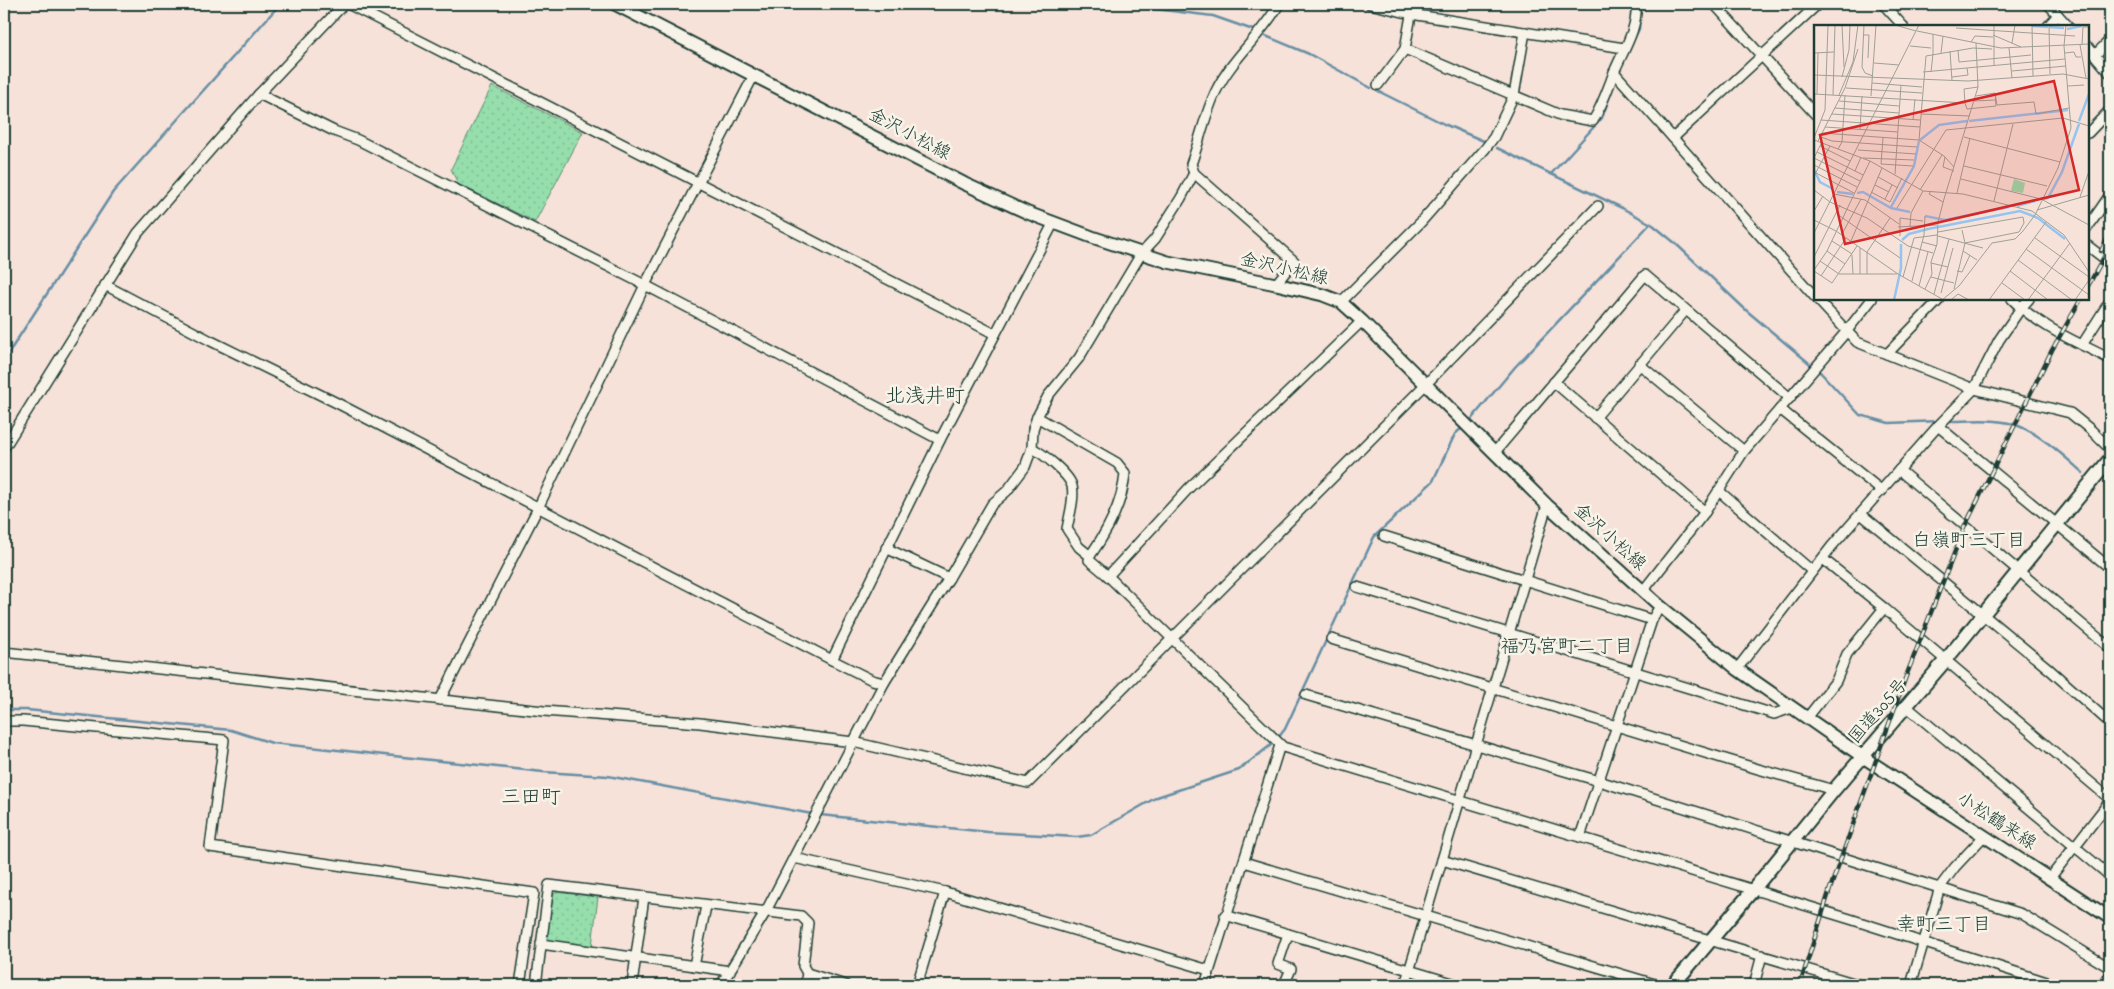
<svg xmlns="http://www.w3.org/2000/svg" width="2114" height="989" font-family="'Indie Flower','Klee One',sans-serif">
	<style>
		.park { fill: url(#park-dots); stroke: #5a8e70 }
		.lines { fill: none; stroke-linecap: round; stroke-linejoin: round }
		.stream { stroke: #668ea5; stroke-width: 2.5 }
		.minor-casing { stroke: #1f3d34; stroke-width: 12 }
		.major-casing { stroke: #1f3d34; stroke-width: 15 }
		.highway-casing { stroke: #1f3d34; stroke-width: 16 }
		.minor { stroke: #f7f3e8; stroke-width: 9 }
		.major { stroke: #f7f3e8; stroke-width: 11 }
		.highway { stroke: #f7f3e8; stroke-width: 12 }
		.rail-casing { stroke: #1f3d34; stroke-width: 4.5 }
		.rail { stroke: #f7f3e8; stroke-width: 2.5; stroke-dasharray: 8; stroke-linecap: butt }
		.labels { text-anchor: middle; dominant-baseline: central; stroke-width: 5; stroke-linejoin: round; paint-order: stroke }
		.street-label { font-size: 18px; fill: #1f3d34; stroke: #f7f3e8 }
		.neighbourhood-label { font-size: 19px; fill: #1f3d34; stroke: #f7f3e8 }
		.quarter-label { font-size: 20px; fill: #1f3d34; stroke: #f7f3e8 }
		.inset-river { fill: none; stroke: #95c4f0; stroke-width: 2.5 }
		.inset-road { fill: none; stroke: #a0a096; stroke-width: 1 }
		.view { fill: #d62828; fill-opacity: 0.15; stroke: #d62828; stroke-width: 2.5 }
		.inset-edge { fill: none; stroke: #1f3d34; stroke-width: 2.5 }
	</style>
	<defs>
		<pattern id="park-dots" width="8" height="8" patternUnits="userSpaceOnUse" patternTransform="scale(1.25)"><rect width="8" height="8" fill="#96deac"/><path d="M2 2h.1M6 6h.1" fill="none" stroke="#81bf95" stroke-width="1.8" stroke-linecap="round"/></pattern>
	</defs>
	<rect width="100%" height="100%" fill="#f6e2d8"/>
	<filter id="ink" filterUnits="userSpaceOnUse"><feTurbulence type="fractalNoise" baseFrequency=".02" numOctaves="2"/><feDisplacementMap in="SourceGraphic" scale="10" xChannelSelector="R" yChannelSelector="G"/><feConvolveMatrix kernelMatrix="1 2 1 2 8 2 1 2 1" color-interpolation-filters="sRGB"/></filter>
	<g filter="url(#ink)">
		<g class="park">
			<path d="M492,86l91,46 -48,90 -77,-38 -7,-15z"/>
			<path d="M556,892l42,5 -6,49 -42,-4 -3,-3 6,-43z"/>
		</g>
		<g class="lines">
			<g class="stream">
				<path d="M1113,4l100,12 43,15"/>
				<path d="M1261,34l48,20 62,34"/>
				<path d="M1631,45l8,-16 1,-12"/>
				<path d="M1378,91l66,33 42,18"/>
				<path d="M1497,148l125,60 31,17 22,18 72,68 74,62 39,42 29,8 51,-2"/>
				<path d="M1551,174l51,-56 12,-34"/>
				<path d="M4,360l109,-168 167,-188"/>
				<path d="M1948,421c20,0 45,-3 65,3 24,7 51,32 70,49"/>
				<path d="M1469,422l46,-55 135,-143"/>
				<path d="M2107,493l3,2"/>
				<path d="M4,710h23l204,20 41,13 271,29 65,4 204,38"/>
				<path d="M1278,738l7,-9 89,-192 59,-56 22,-47 8,-7"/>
				<path d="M820,815l168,17 89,5 14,-2 66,-38 82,-27 32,-25"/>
			</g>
			<g class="minor-casing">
				<g id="minor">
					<path d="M348,4l647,330"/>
					<path d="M1370,4l41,10 213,34"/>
					<path d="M1714,4l101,110"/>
					<path d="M1883,4l20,22"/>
					<path d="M2048,4l20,22"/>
					<path d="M2048,26l10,-11"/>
					<path d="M2088,47l22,26"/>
					<path d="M1405,49l155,66 33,6c10,-17 15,-33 22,-51 9,-21 23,-42 21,-66"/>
					<path d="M2095,55l15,-15"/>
					<path d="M1614,72l201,225"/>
					<path d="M1378,85l27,-36 8,-45"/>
					<path d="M259,94l75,37 24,9 287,145 295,155"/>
					<path d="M2088,133l22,-23"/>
					<path d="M1673,138l145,-134"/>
					<path d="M2088,227l22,-32"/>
					<path d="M2088,246l22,17"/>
					<path d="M1276,284l18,-23 -100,-88 -3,-9c9,-24 14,-50 25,-73 16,-33 46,-56 63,-87"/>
					<path d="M105,285l106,56 126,62 495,257 40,20 12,3"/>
					<path d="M1817,299l40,43 117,47 96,24 21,17 19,19"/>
					<path d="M2012,299c26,27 65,43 98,60"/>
					<path d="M1341,302l80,-80 64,-73 9,-12 20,-42 11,-63"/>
					<path d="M2082,345l28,-44"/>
					<path d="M1887,354l53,-55"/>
					<path d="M1639,364l105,87"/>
					<path d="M1554,382l151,130"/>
					<path d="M1780,409l102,82"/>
					<path d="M1037,417l80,46 8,10c-2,29 -18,59 -35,83"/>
					<path d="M1595,418l90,-107"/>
					<path d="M1938,426l172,142"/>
					<path d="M4,448l134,-215 121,-139 85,-90"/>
					<path d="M1032,448c10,5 37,26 40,38 3,12 -3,31 -5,43l12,18 11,9 -1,4 19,16 175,171 567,172 206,66"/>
					<path d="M1495,452l150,-177 145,123"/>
					<path d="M1899,470l211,178"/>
					<path d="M1719,491l93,80"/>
					<path d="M1861,514l188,155 61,54"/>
					<path d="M1384,536l268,84"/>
					<path d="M886,548l63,30"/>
					<path d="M1823,559l61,49 226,191"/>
					<path d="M1108,576l81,-88 173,-167"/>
					<path d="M1357,587l417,127 18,-6"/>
					<path d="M1643,591l62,-79 39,-61 102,-119 26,-33"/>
					<path d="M1331,639l427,130 76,21"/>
					<path d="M4,652l540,59 156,12 153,19 175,41 398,-399 172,-178"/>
					<path d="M832,660l108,-220 114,-218"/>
					<path d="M1737,669l95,-123 106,-120 36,-37 25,-49 22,-32 8,-9"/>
					<path d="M1306,695l293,86 423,133 88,54"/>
					<path d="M440,700l98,-192 107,-223 109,-210"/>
					<path d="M1906,706l204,170"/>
					<path d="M1807,718l29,-37 11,-27 37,-46"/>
					<path d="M4,721h19l201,19 -14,107 324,46 -14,92"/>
					<path d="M1580,837l72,-217 8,-14"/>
					<path d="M794,858l151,34 264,78"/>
					<path d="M1442,860l418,125"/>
					<path d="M1244,862l414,123"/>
					<path d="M2050,878l60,-77"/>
					<path d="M1225,915l234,70"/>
					<path d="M541,944l189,27"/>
					<path d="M694,966l12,-60"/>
					<path d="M536,985l13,-100 252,31 7,7 -5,43 4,7 38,12"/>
					<path d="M632,985l12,-88"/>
					<path d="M721,985l44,-72 119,-230 65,-105 43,-74 15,-13 18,-24 7,-19 1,-19 4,-12 11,-21 31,-38 62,-104 14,-15 26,-41 13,-25"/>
					<path d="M805,985l2,-12"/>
					<path d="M917,985l28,-93"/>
					<path d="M1205,985l75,-240"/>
					<path d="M1284,985l7,-16 -13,-5 10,-30"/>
					<path d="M1405,985l142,-480"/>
					<path d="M1754,985l8,-30"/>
					<path d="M1911,985l29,-98 15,-20 29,-31"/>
					<path d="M2101,985l9,-10"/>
				</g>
			</g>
			<g class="major-casing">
				<path id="major" d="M615,4l350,180 63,29 64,24 76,25 108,22 47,11 18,7 21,19 185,184 113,101 77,63 126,88 247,161"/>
			</g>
			<g class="highway-casing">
				<path id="highway" d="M1673,985l80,-95 81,-100 111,-129 165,-202"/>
			</g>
			<use href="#minor" class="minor"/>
			<use href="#major" class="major"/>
			<use href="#highway" class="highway"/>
			<g class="rail-casing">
				<g id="rail">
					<path d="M2101,251l9,-17"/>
					<path d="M2088,286l22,-40"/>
					<path d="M1800,985l30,-96 75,-210 59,-151 88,-178 29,-51"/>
				</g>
			</g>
			<use href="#rail" class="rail"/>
		</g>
	</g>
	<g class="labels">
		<g class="street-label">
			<text transform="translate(909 135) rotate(28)">金沢小松線</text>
			<text transform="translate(1284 270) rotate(13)">金沢小松線</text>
			<text transform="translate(1609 538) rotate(42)">金沢小松線</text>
			<text transform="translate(1879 712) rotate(-49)">国道305号</text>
			<text transform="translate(1996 822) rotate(33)">小松鶴来線</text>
		</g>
		<g class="neighbourhood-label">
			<text x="1969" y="541">白嶺町三丁目</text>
			<text x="1567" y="647">福乃宮町二丁目</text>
			<text x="1944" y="925">幸町三丁目</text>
		</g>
		<g class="quarter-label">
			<text x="925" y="397">北浅井町</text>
			<text x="531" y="798">三田町</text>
		</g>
	</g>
	<g transform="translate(1814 25)">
		<rect width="275" height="275" fill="#f6e2d8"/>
		<path d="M200,154l11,4 -2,10 -12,-2z" fill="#96deac"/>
		<path class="inset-river" d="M218,1l16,1M235,2l15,1M253,4l15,-3M155,96l99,-11M265,96l10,-27M106,115l19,-15 28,-4M0,145l6,12 13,7M23,167l16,2M43,168l6,-1 28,16 19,4M229,174l5,-1 14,-26 17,-48M203,181l18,-5M77,182l23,-41 5,-25M111,191l20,4 64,-13M88,215l7,-6 19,-5 92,-18 18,7 27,21M80,275l7,-32v-24"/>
		<path class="inset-road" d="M28,0l2,42M50,0l-2,42 3,6 8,3M81,0l21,6M218,0l1,51M235,0l1,49M142,3l119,8M103,6l84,17 88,-4M119,9v20M50,10h5l-1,23M179,10l28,12M157,17l4,-6 18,1M198,18l3,-18M266,20l6,33M268,20l1,-18h6M96,21l21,2M195,23l3,30M144,25l1,12 72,-7M136,26l2,30M0,28l20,-1M127,28l2,-17M251,28l9,-1 2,5h5M60,38l25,2M180,41v-41M198,46l54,-5M109,47l142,-13M117,47l2,-18M0,50l154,6 95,-7 26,5M28,52l7,-27 1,-25M138,52l16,-2 -1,-7M58,58l50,4M254,61l16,-1M32,63l76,5M181,68l2,12 37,-3 2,12 33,-6M0,69l151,9 2,6 29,-3 -1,-13 -19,3M3,69l1,-41M19,70l2,-70M25,70l14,-33 5,-37M57,71l5,-71M25,76l60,5M160,76l21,-1M151,78l-1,-14 14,-2M21,83l64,5M18,89l88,6M107,89l49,2M7,95l99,7M99,95l2,-21M11,102l73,5M46,104l2,-33M8,108l97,7 25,16 10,11M7,112l11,4 85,6M150,112l96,25M0,113l11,-28 3,-85M0,115l56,21 53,30 40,3 69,17 32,24 25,37M105,115l7,-84 47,-8 19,1M4,116l27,-53 13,-39M8,117l-8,16 46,23M6,121l30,15M24,124l4,-7 3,-47M44,125l58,4M3,127l46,23M131,132l-2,10 11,4M49,133l51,2M67,139l32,2M67,139l2,-26M0,140l43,22M150,141l83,20M41,146l6,-14M2,148l38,20M81,149l6,-89M0,151l16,-30M64,152l20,11M147,154l80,20 48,26M61,160l14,7M0,165l16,12 37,16 41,28 25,7M106,165l22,-35M117,166l-2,3 14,8M57,167l19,10 12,-24M143,168l13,-55M20,169l31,6 34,24M266,172l9,-26M71,174l7,-14M180,176l19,-77M83,183l49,-78 117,-12 26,8M223,185l52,-15M0,186l9,-15M23,189l63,44M0,195l22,11 62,43 44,25M96,201l1,-13 12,-22M84,202l39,-2M124,207l85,-15 1,6 -5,9 -54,11M0,208l105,-208M28,209l19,-35M86,211v-18l23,3M124,211l45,12M221,213l54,39M18,216l20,13M37,216l31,-73M108,217l15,4M212,224l63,46M13,226l18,13M149,226l14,9M38,230l1,19M0,232l26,-52M204,235l54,40M6,236l19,13h58M117,238l17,4M0,245l13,-19 43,-90M0,246l18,12 25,-37M143,246l5,1 8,-17M196,246l38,29M46,249v-26M53,249v-22l23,-34M7,251l25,-38M89,252l11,-39 23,-3M117,252l23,6M98,256l12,-46 1,-19M188,258l23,17M105,261l9,-34M111,264l7,-15 -1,-12 6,-18 1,-22 6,-23 34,-112 -2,-44M140,264l11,-46 -3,-13M127,268l12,-45M120,269l15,-55M128,275l17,-14 33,-43 23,-4 8,-8 12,-16 23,-47 13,-40 -7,-82 2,-21M137,275l7,-6 11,6M175,275l57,-78M214,275l42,-57M261,275l14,-20"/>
		<path class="view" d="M240,56l25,109 -234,54 -25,-109z"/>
		<rect width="275" height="275" class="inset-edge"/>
	</g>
	<rect width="2114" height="989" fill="none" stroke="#f7f3e8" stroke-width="20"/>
	<rect x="10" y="10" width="2094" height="969" fill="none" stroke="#1f3d34" stroke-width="2" filter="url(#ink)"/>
</svg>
